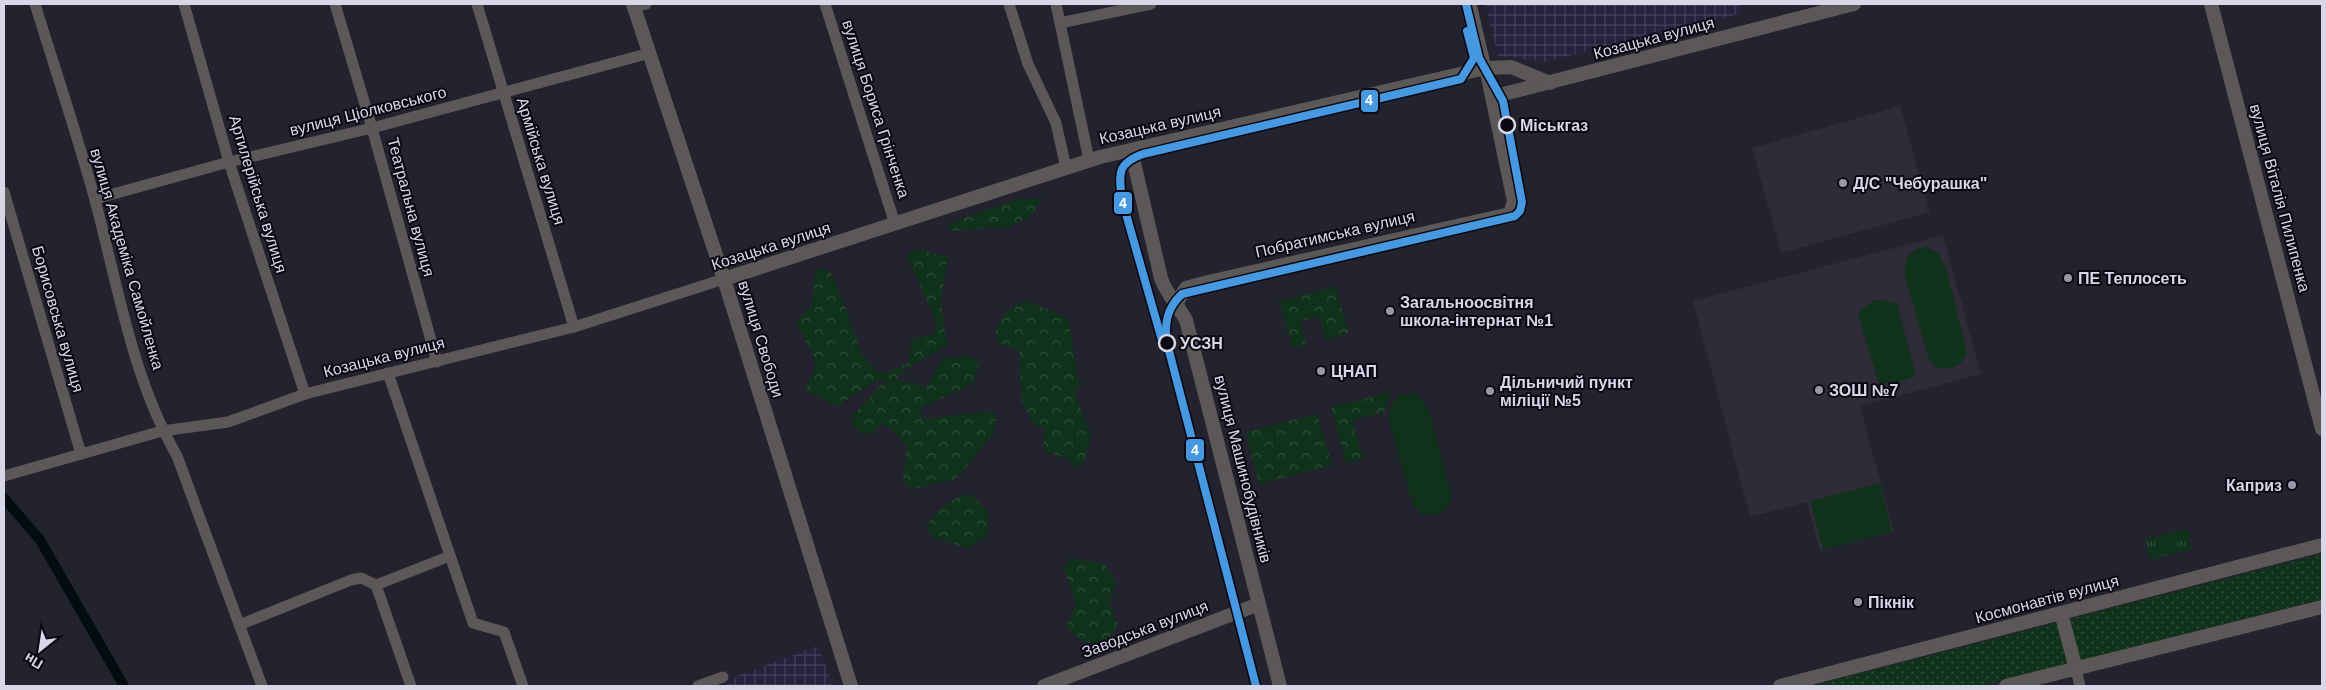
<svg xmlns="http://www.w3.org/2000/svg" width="2326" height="690" font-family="Helvetica,sans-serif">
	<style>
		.industrial { fill: url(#industrial-grid) }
		.education { fill: #302b39 }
		.grass { fill: url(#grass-dots) }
		.forest { fill: url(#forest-crowns) }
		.park { fill: url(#park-tufts) }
		.garden { fill: #10321a }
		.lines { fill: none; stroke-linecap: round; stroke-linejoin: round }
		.canal { stroke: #030d10; stroke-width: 10 }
		.minor { stroke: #5b5857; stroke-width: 11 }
		.tertiary { stroke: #5b5857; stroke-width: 14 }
		.tram-1-casing { stroke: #090813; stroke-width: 11 }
		.tram-1 { stroke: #4699e1; stroke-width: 8 }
		.stop-dot { fill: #090813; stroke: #d7d7e8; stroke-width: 2.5 }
		.poi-dot { fill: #9898a7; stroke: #090813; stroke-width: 2 }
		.labels { text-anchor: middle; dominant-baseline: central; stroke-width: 4; stroke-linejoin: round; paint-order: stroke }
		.street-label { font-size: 16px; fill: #d7d7e8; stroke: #090813 }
		.stop-label { font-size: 16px; font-weight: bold; fill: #d7d7e8; stroke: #090813; text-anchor: start }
		.poi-label { font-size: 16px; font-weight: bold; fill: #d7d7e8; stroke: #090813; text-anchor: start }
		.line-badge { stroke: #090813; stroke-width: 2 }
		.badge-label { font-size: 14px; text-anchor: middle; font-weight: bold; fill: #fff }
	</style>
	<defs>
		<pattern id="industrial-grid" width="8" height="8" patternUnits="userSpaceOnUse" patternTransform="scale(1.25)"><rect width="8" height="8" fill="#25213e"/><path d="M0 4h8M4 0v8" fill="none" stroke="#44405a"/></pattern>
		<pattern id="grass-dots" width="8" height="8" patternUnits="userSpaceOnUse" patternTransform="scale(1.25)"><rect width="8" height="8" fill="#10321a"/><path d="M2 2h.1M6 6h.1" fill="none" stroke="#324f3b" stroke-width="1.8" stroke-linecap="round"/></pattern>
		<pattern id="forest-crowns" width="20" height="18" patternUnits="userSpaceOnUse" patternTransform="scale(1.25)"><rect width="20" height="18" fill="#10321a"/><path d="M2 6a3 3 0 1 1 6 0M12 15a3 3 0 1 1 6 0" fill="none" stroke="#324f3b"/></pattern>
		<pattern id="park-tufts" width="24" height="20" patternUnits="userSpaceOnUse" patternTransform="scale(1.25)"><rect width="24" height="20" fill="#10321a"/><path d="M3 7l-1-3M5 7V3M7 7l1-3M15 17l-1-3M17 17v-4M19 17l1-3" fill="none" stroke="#324f3b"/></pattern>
	</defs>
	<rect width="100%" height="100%" fill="#23222f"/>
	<g class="industrial">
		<path d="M1485,4h255l3,9 -199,49 -46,-6z"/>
		<path d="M818,646l15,40h-109l13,-10z"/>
	</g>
	<g class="education">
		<path d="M1900,106l30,106 -149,41 -29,-105z"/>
		<path d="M1943,235l38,139 -121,32 34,126 -74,19 -13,-49 -57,15 -57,-216z"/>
	</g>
	<path class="grass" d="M2322,554v45l-343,87h-167z"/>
	<g class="forest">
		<path d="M1019,199h23l-12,18 -22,10 -60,4 2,-8z"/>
		<path d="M916,249l32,8 -7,44 6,45 -40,22 -11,11 31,8 16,-29 25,-2 11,5 -5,22 -53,25 1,11 71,-8 3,11 -3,12 -37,45 -44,10 -9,-8 4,-35 -15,-17 -11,-6 -7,11 -12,-1 -10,-7 1,-11 31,-33 8,-3 -16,2 -39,25 -32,-16 10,-22 -1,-12 -18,-33 15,-17 5,-36h12l7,10 27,74 15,18 11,1 20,-10 4,-24 21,-5 4,-11 -30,-66z"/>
		<path d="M1335,286l14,47 -23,7 -7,-24 -19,5 6,23 -13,4 -14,-46z"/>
		<path d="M1027,300l42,19 8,56 4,8 -6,10 16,44 -6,24 -10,7 -7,-9 -24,-8v-23l-11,-4 -11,-23 -3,-50 -21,-8 -3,-11 11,-21z"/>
		<path d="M1391,392l-7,21 -32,7 12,39 -18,4 -15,-56z"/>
		<path d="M1317,414l15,51 -73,19 -13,-52z"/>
		<path d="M972,494l15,17 1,24 -19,13 -37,-11 -5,-10c7,-17 27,-31 45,-33z"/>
		<path d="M1070,558l35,6 12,19 -8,20 9,22c-13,27 -35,22 -52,2l10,-23 -12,-36z"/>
	</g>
	<path class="park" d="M2187,529l5,20 -42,11 -5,-21z"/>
	<g class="garden">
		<path d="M1927,247l12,7 7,14 21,84c-5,14 -15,19 -30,16l-8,-8 -24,-83c-2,-17 3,-29 22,-30z"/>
		<path d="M1875,300l12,1 10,3 19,72 -18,6 -19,2 -21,-70 7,-8z"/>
		<path d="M1412,393l11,7 7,14 22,84c-6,14 -15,19 -30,16l-9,-8 -23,-82c-2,-18 2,-29 22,-31z"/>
		<path d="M1880,483l12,49 -69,18 -13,-49z"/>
	</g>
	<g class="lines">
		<path class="canal" d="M4,498l36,42 84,146"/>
		<g class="minor">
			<path d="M35,4c20,65 42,130 60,196 23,86 37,178 82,256l85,230"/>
			<path d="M184,4l45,158 76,232"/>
			<path d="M335,4l37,124 65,234"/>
			<path d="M477,4l97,323"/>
			<path d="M825,4l70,220"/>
			<path d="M1009,4l19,60 28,59 10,45"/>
			<path d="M1056,4l33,156"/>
			<path d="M1471,4l15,64"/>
			<path d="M635,7l11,-3"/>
			<path d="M1060,23l91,-19"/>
			<path d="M4,192l77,262"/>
			<path d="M95,199l134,-37 143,-34 278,-75"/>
			<path d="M388,373l85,250 31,9 19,54"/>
			<path d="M4,476l158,-45 66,-9 77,-28 269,-67 150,-48"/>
			<path d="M376,585l35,101"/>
			<path d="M239,625l112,-45 10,-2 15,7 74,-29"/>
			<path d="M2076,669l4,17"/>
			<path d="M698,686l25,-9"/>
		</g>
		<g class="tertiary">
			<path d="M633,4l91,275 127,407"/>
			<path d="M2211,4l111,425"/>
			<path d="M1492,97l362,-93"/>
			<path d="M1131,150l30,128c5,16 17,27 25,42l94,366"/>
			<path d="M724,279l376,-122 386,-89 25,-1 39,16"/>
			<path d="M1177,302l9,-14 22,-6 302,-68 4,-13 -28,-133"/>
			<path d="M2061,613l15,56"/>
			<path d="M1044,686l215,-82"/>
			<path d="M1780,686l542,-141"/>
			<path d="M2006,686l316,-79"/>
		</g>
		<g class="tram-1-casing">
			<g id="tram-1">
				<path d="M1163,344l-41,-144c-3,-26 -6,-36 21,-46l318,-75 13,-21 -7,-27"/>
				<path d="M1256,686l-89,-343c-3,-20 0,-35 15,-49l333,-78 5,-5 2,-9 -19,-101 -24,-43 -13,-54"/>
			</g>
		</g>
		<use href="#tram-1" class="tram-1"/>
	</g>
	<g class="stop-dot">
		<circle cx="1507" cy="125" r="8"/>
		<circle cx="1167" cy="343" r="8"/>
	</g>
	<g class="poi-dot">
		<circle cx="1843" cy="183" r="5"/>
		<circle cx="2068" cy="278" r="5"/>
		<circle cx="1390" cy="311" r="5"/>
		<circle cx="1321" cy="371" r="5"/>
		<circle cx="1819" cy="390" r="5"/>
		<circle cx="1490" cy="391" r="5"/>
		<circle cx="2292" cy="485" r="5"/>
		<circle cx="1858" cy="602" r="5"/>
	</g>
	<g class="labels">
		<g class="street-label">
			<text transform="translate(1654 38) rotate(-15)">Козацька вулиця</text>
			<text transform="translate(876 109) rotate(72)">вулиця Бориса Грінченка</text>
			<text transform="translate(368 111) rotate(-14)">вулиця Ціолковського</text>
			<text transform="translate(1160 125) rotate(-13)">Козацька вулиця</text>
			<text transform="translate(541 161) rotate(73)">Армійська вулиця</text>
			<text transform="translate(258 194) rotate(73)">Артилерійська вулиця</text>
			<text transform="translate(2280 198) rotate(75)">вулиця Віталія Пилипенка</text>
			<text transform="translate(411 207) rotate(75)">Театральна вулиця</text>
			<text transform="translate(1335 234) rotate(-13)">Побратимська вулиця</text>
			<text transform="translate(771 246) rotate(-18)">Козацька вулиця</text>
			<text transform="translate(127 259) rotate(74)">вулиця Академіка Самойленка</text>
			<text transform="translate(58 319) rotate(74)">Борисовська вулиця</text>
			<text transform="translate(761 339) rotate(73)">вулиця Свободи</text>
			<text transform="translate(384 357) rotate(-14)">Козацька вулиця</text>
			<text transform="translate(1243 469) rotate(76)">вулиця Машинобудівників</text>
			<text transform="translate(2047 599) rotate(-15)">Космонавтів вулиця</text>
			<text transform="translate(1145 629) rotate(-21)">Заводська вулиця</text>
		</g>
		<g class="stop-label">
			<text x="1520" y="125">Міськгаз</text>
			<text x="1180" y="343">УСЗН</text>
		</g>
		<g class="poi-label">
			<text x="1853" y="183">Д/С "Чебурашка"</text>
			<text x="2078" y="278">ПЕ Теплосеть</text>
			<text x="1400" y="302">Загальноосвітня<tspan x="1400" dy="18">школа-інтернат №1</tspan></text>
			<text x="1331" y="371">ЦНАП</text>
			<text x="1500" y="382">Дільничий пункт<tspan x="1500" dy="18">міліції №5</tspan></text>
			<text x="1829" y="390">ЗОШ №7</text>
			<text x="2282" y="485" text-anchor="end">Каприз</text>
			<text x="1868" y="602">Пікнік</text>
		</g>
	</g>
	<g class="line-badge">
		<rect x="1360" y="89" width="19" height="24" rx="5" fill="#4699e1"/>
		<rect x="1113" y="191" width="20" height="24" rx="5" fill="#4699e1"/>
		<rect x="1185" y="438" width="20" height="24" rx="5" fill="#4699e1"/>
	</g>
	<g class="badge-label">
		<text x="1369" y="105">4</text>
		<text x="1123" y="208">4</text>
		<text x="1195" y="455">4</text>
	</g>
	<rect width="2326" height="690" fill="none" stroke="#d7d7e8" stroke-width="10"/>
	<g transform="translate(40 650) rotate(210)" stroke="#090813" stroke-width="4" paint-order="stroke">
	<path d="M0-4L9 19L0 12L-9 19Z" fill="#d7d7e8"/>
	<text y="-8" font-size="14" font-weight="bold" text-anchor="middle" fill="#d7d7e8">Пн</text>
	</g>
</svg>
